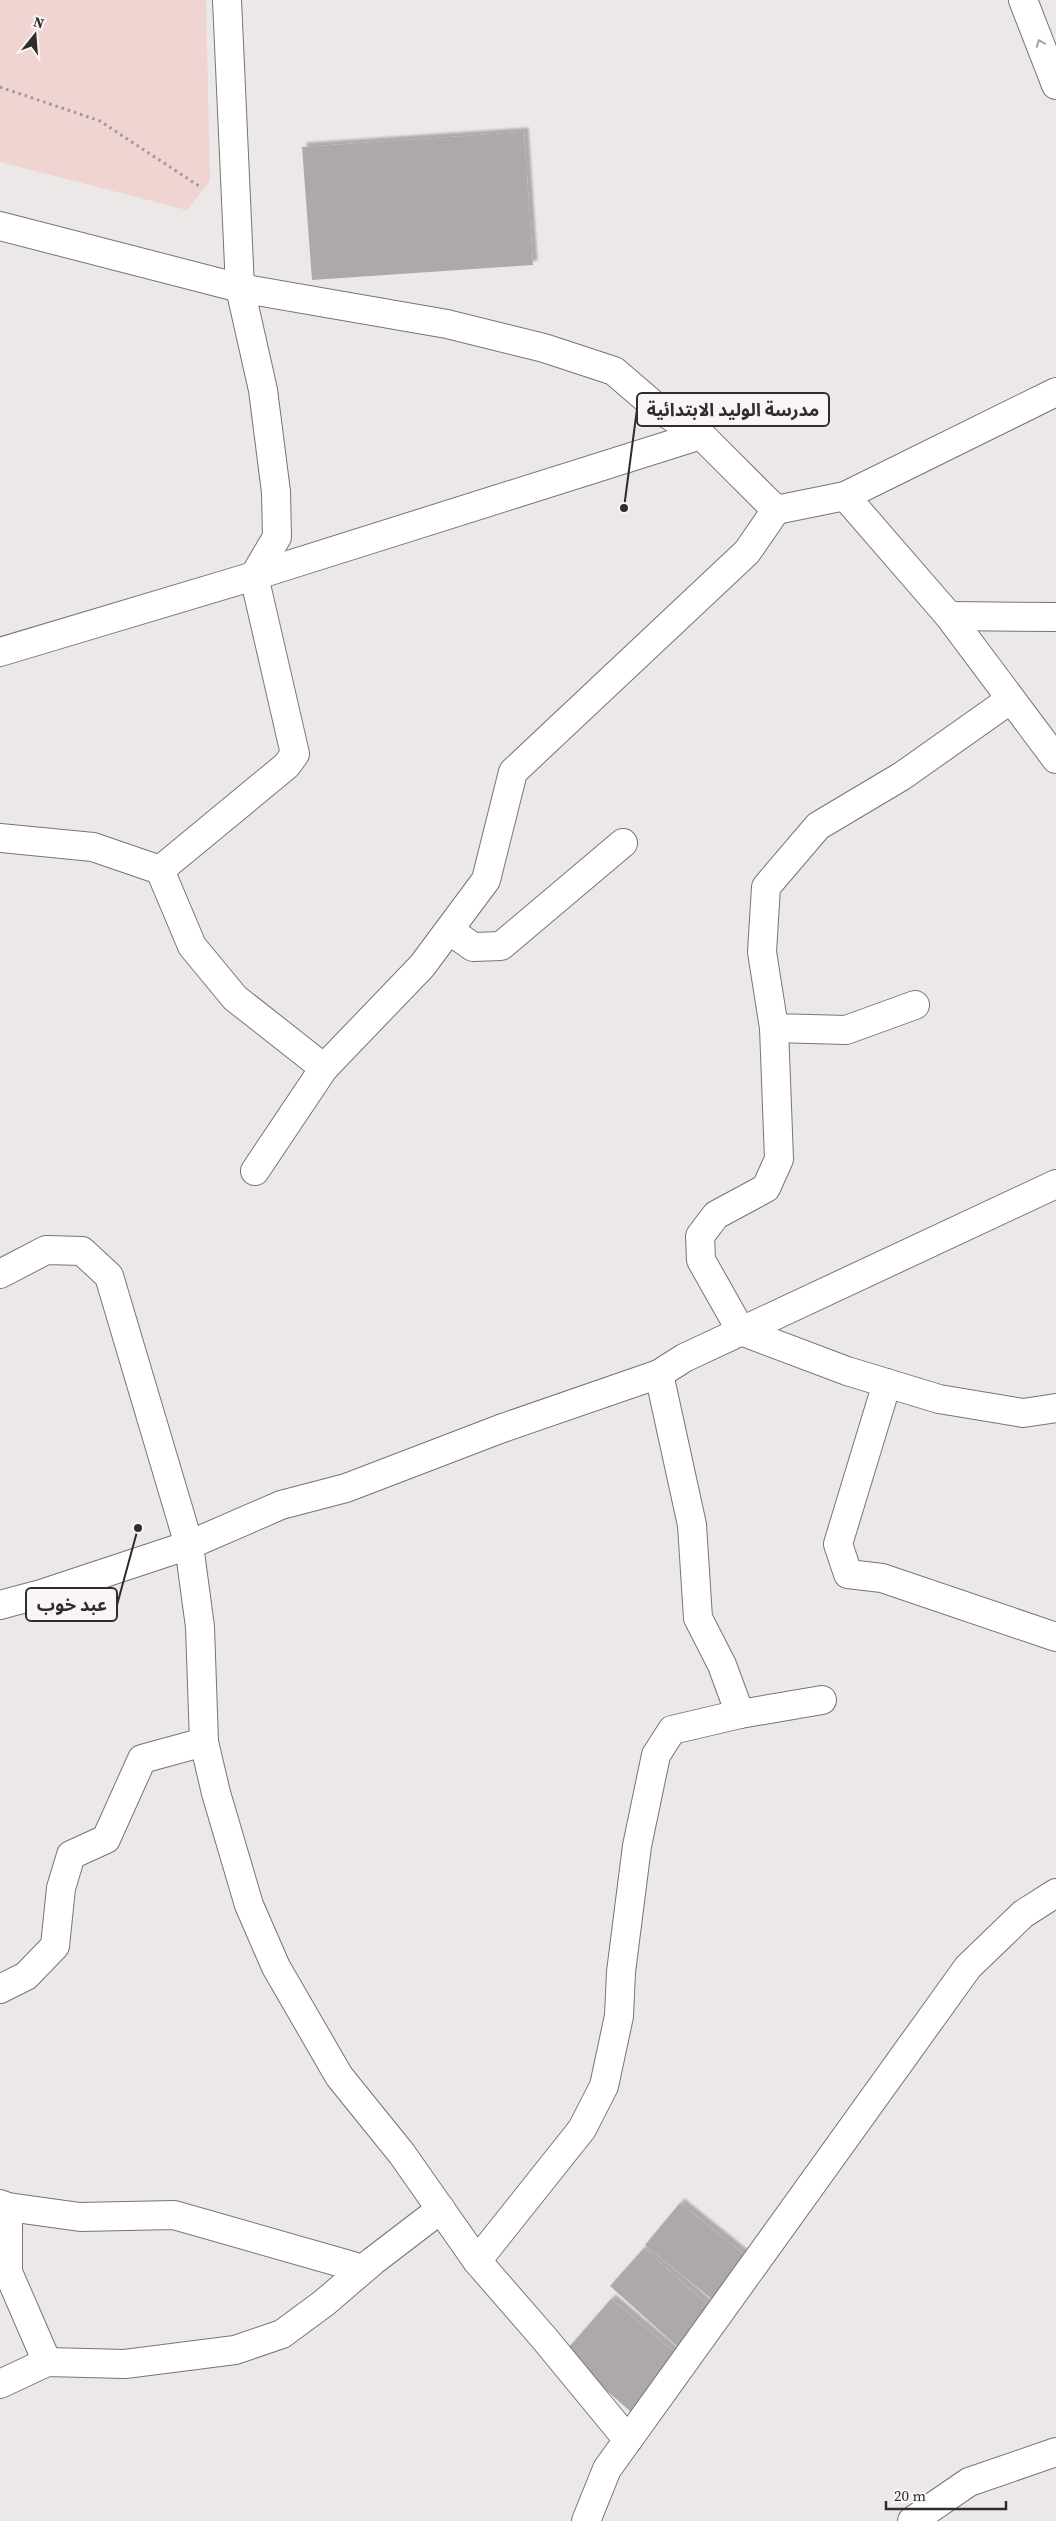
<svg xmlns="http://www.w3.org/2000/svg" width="1056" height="2521" font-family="'Source Serif 4','Noto Sans Arabic',serif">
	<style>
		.green { fill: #efd4d1 }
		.building { fill: #ada9a8; filter: url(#shadow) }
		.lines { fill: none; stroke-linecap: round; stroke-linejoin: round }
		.minor-casing { stroke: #787474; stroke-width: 30 }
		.path { stroke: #9c9998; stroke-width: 3; stroke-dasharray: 2.5 4; stroke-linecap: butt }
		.minor { stroke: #fff; stroke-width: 28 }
		.oneway { stroke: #a1a0a0 }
		.leader { fill: none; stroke: #2e2d2c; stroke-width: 2 }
		.callout-dot { fill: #2e2d2c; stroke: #f9f5f4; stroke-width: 2 }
		.callout { fill: #f9f5f4; stroke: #2e2d2c; stroke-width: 2 }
		.callout-label { font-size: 18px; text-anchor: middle; font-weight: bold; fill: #2e2d2c }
	</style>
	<defs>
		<filter id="shadow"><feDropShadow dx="4.5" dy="-4.5" stdDeviation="1" flood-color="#0004"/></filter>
	</defs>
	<rect width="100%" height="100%" fill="#ece8e7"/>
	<path class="green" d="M0,0h206l4,181 -23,29 -187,-48z"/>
	<g class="building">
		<path d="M524,132l9,133 -221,15 -10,-133z"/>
		<path d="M680,2203l67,54 -34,43 -68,-55z"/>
		<path d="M644,2248l68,61 -34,38 -68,-61z"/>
		<path d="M611,2299l68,57 -48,56 -67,-59z"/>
	</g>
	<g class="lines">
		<g class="minor-casing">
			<g id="minor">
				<path d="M1023,0l33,85"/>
				<path d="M0,226l240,62 207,36 97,24 70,23 42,36 45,28 75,75 69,-14 211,-104"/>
				<path d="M845,496l104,120 107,143"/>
				<path d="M949,616l107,1"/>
				<path d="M0,652l254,-76 447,-141"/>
				<path d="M0,838l93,9 67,23 32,76 43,52 89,70"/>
				<path d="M160,870l126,-104 9,-12 -41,-178 23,-39 -1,-45 -13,-102 -23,-102 -13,-288"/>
				<path d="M449,930l24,17 28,-1 122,-103"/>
				<path d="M915,1005l-69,25 -72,-2 -12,-76 4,-65 52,-61 84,-50 109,-77"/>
				<path d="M774,1028l5,131 -13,29 -50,27 -16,21 1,24 40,71 106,40 92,28 84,14 33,-5"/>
				<path d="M255,1171l69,-103 98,-102 64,-86 27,-108 234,-220 29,-42"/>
				<path d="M0,1274l46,-24 36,1 27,25 80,269 11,82 4,115 12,51 33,112 27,62 63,109 63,78 75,107 105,-132 22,-43 15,-70 2,-44 16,-126 19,-91 16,-25 68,-16"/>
				<path d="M659,1374l33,151 6,93 24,47 18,49 82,-14"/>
				<path d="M887,1383l-49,161 10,30 34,4 174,59"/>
				<path d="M0,1605l41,-11 148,-49 92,-40 65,-17 154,-59 159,-55 25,-16 372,-174"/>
				<path d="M0,1989l26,-13 29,-30 6,-58 10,-33 35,-16 36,-80 62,-17"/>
				<path d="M0,2204l8,3v65l39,90"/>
				<path d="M8,2207l72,10 94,-2 189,54"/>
				<path d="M477,2261l67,77 84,102"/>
				<path d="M0,2384l47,-22 78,2 110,-14 47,-16 42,-31 49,-42 68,-52"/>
				<path d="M586,2521l21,-52 361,-502 55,-53 33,-21"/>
				<path d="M912,2521l57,-39 87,-30"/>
			</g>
		</g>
		<path class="path" d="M0,87l100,34 99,65"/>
		<use href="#minor" class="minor"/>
	</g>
	<defs><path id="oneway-chevron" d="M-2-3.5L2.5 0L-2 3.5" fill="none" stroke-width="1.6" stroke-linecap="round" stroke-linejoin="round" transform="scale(1.25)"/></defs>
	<use class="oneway" href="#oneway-chevron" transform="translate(1040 43) rotate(-111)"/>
	<path class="leader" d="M624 508L637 409M138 1528L117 1605"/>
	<g class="callout-dot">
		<circle cx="624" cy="508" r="5"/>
		<circle cx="138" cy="1528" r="5"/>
	</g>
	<g class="callout">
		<rect x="637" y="393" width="192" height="33" rx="5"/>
		<rect x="26" y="1588" width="91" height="33" rx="5"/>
	</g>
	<g class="callout-label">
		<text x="733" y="416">مدرسة الوليد الابتدائية</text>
		<text x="72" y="1611">عبد خوب</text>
	</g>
	<g transform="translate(35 35) rotate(17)" stroke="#f9f5f4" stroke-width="4" paint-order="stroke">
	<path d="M0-4L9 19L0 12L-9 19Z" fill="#2e2d2c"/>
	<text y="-8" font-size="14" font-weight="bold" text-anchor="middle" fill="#2e2d2c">N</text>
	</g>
	<path d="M886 2501v8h120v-8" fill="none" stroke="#2e2d2c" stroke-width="2.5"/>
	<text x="894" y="2501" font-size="15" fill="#2e2d2c" stroke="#f9f5f4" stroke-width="4" paint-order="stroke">20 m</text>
</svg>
